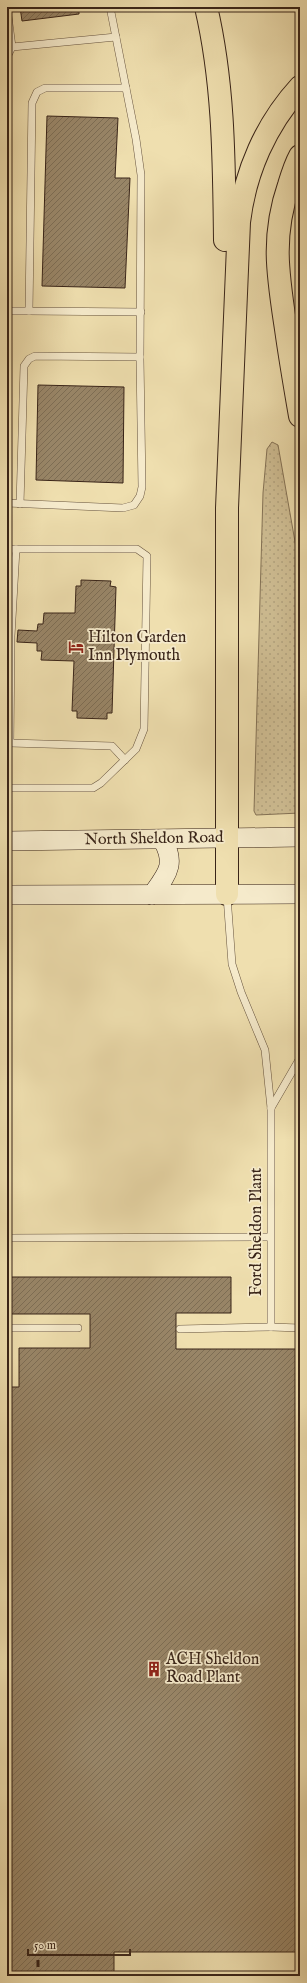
<svg xmlns="http://www.w3.org/2000/svg" width="307" height="1983" font-family="'IM FELL English',serif">
	<style>
		.grass { fill: url(#grass-dots); stroke: #847256 }
		.building { fill: url(#building-hatch); stroke: #392418 }
		.lines { fill: none; stroke-linecap: round; stroke-linejoin: round }
		.service-casing { stroke: #66533e; stroke-width: 8 }
		.secondary-casing { stroke: #392418; stroke-width: 20 }
		.motorway-casing { stroke: #392418; stroke-width: 24 }
		.service { stroke: #f5eacb; stroke-width: 7 }
		.secondary { stroke: #f5eacb; stroke-width: 19 }
		.motorway { stroke: #efdfaf; stroke-width: 22 }
		.rail { stroke: #392418; stroke-width: 3; stroke-dasharray: 7 7; stroke-linecap: butt }
		.labels { text-anchor: middle; dominant-baseline: central; stroke-width: 3.5; stroke-linejoin: round; paint-order: stroke }
		.poi-label { font-size: 16px; fill: #392418; stroke: #f5eacb; text-anchor: start }
		.street-label { font-size: 16px; fill: #392418; stroke: #f5eacb }
	</style>
	<defs>
		<pattern id="grass-dots" width="8" height="8" patternUnits="userSpaceOnUse"><rect width="8" height="8" fill="#d0bf95"/><path d="M2 2h.1M6 6h.1" fill="none" stroke="#b3a480" stroke-width="1.8" stroke-linecap="round"/></pattern>
		<pattern id="building-hatch" width="6" height="6" patternUnits="userSpaceOnUse"><rect width="6" height="6" fill="#988567"/><path d="M-1 1l2-2M0 6l6-6M5 7l2-2" fill="none" stroke="#7d6d54"/></pattern>
	</defs>
	<rect width="100%" height="100%" fill="#efdfaf"/>
	<filter id="stains"><feTurbulence type="fractalNoise" baseFrequency=".005" numOctaves="4"/><feColorMatrix values="0 0 0 0 .2 0 0 0 0 .09 0 0 0 0 .02 0 0 0 .5 -.17"/></filter>
	<radialGradient id="worn" r=".72"><stop offset=".6" stop-color="#630" stop-opacity="0"/><stop offset="1" stop-color="#630" stop-opacity=".3"/></radialGradient>
	<path class="grass" d="M272,442l6,3 22,125v243l-44,2 -2,-4 9,-318 4,-44z"/>
	<g class="building">
		<path d="M20,7h59v7l-57,7z"/>
		<path d="M47,116l71,2 -3,60h15l-5,110 -83,-2z"/>
		<path d="M38,385l86,2 -1,96 -87,-3z"/>
		<path d="M81,580l30,1 -1,5 6,1 -4,126h-5v6l-30,-1v-7h-5l2,-50 -33,-1 1,-9h-5v-8l-20,-1 1,-12 19,1 1,-7h5l1,-11h31l1,-27h5z"/>
		<path d="M7,1277h224v36h-55v36h124v603h-186v24h-107v-589h12v-39h71v-34h-83z"/>
	</g>
	<g class="lines">
		<g class="service-casing">
			<g id="service">
				<path d="M7,8l5,39 104,-10"/>
				<path d="M7,57l5,-10"/>
				<path d="M126,88h-81l-8,4 -5,11 -3,208 112,1"/>
				<path d="M7,311h22"/>
				<path d="M7,503l116,5 11,-3 6,-9 2,-9 -2,-128 1,-184 -5,-36 -26,-132"/>
				<path d="M20,504l4,-138 5,-7 6,-3 105,1"/>
				<path d="M7,549h9l-5,87 -1,107h-3"/>
				<path d="M10,743l102,3 13,14"/>
				<path d="M7,788h86l8,-5 35,-34 8,-20 3,-173 -10,-7h-121"/>
				<path d="M227,896l5,68 9,28 24,58 6,58v219l29,1"/>
				<path d="M271,1108l29,-50"/>
				<path d="M7,1238l263,-1"/>
				<path d="M7,1328h71"/>
				<path d="M180,1329l91,-2"/>
			</g>
		</g>
		<g class="secondary-casing">
			<g id="secondary">
				<path d="M7,841l293,-4"/>
				<path d="M7,895l293,-1"/>
				<path d="M152,895c15,-21 25,-31 10,-56"/>
			</g>
		</g>
		<g class="motorway-casing">
			<g id="motorway">
				<path d="M206,7c18,77 18,155 19,233"/>
				<path d="M300,156c-5,9 -8,19 -11,29 -18,52 -11,91 -3,144 4,29 9,58 14,87"/>
				<path d="M227,894v-386l12,-286c6,-50 27,-98 61,-135"/>
			</g>
		</g>
		<use href="#service" class="service"/>
		<use href="#secondary" class="secondary"/>
		<use href="#motorway" class="motorway"/>
		<path class="rail" d="M38,1960v16"/>
	</g>
	<defs>
		<g id="hotel-bare" transform="scale(1.2)"><path d="M-6-4.5h1.5V1H6V5H4.5V3h-9V5H-6ZM-4 0a1.8 1.8 0 1 1 3.6 0ZM.5 0V-2.5h3Q6-2.5 6 0Z" fill="#8f2418" stroke="#f5eacb" stroke-width="2.5" paint-order="stroke"/></g>
		<g id="building-bare" transform="scale(1.2)"><path d="M-4-6H4V6H1V3H-1V6H-4ZM-2.5-4.3h1.7v1.8h-1.7ZM.8-4.3h1.7v1.8H.8ZM-2.5-1h1.7V.8h-1.7ZM.8-1h1.7V.8H.8Z" fill="#8f2418" stroke="#f5eacb" stroke-width="2.5" paint-order="stroke"/></g>
	</defs>
	<g fill-rule="evenodd">
		<use href="#hotel-bare" x="76" y="647"/>
		<use href="#building-bare" x="154" y="1669"/>
	</g>
	<g class="labels">
		<g class="poi-label">
			<text x="88" y="638">Hilton Garden<tspan x="88" dy="18">Inn Plymouth</tspan></text>
			<text x="166" y="1660">ACH Sheldon<tspan x="166" dy="18">Road Plant</tspan></text>
		</g>
		<g class="street-label">
			<text transform="translate(154 839) rotate(-1)">North Sheldon Road</text>
			<text transform="translate(257 1232) rotate(-90)">Ford Sheldon Plant</text>
		</g>
	</g>
	<rect width="307" height="1983" fill="none" stroke="#efdfaf" stroke-width="24"/>
	<rect x="8" y="8" width="291" height="1967" fill="none" stroke="#392418" stroke-width="2"/>
	<rect x="12" y="12" width="283" height="1959" fill="none" stroke="#392418"/>
	<path d="M28 1949v6h102v-6" fill="none" stroke="#392418" stroke-width="2"/>
	<text x="34" y="1949" font-size="12" fill="#392418" stroke="#f5eacb" stroke-width="3" paint-order="stroke">50 m</text>
	<rect width="100%" height="100%" filter="url(#stains)"/>
	<rect width="100%" height="100%" fill="url(#worn)"/>
</svg>
